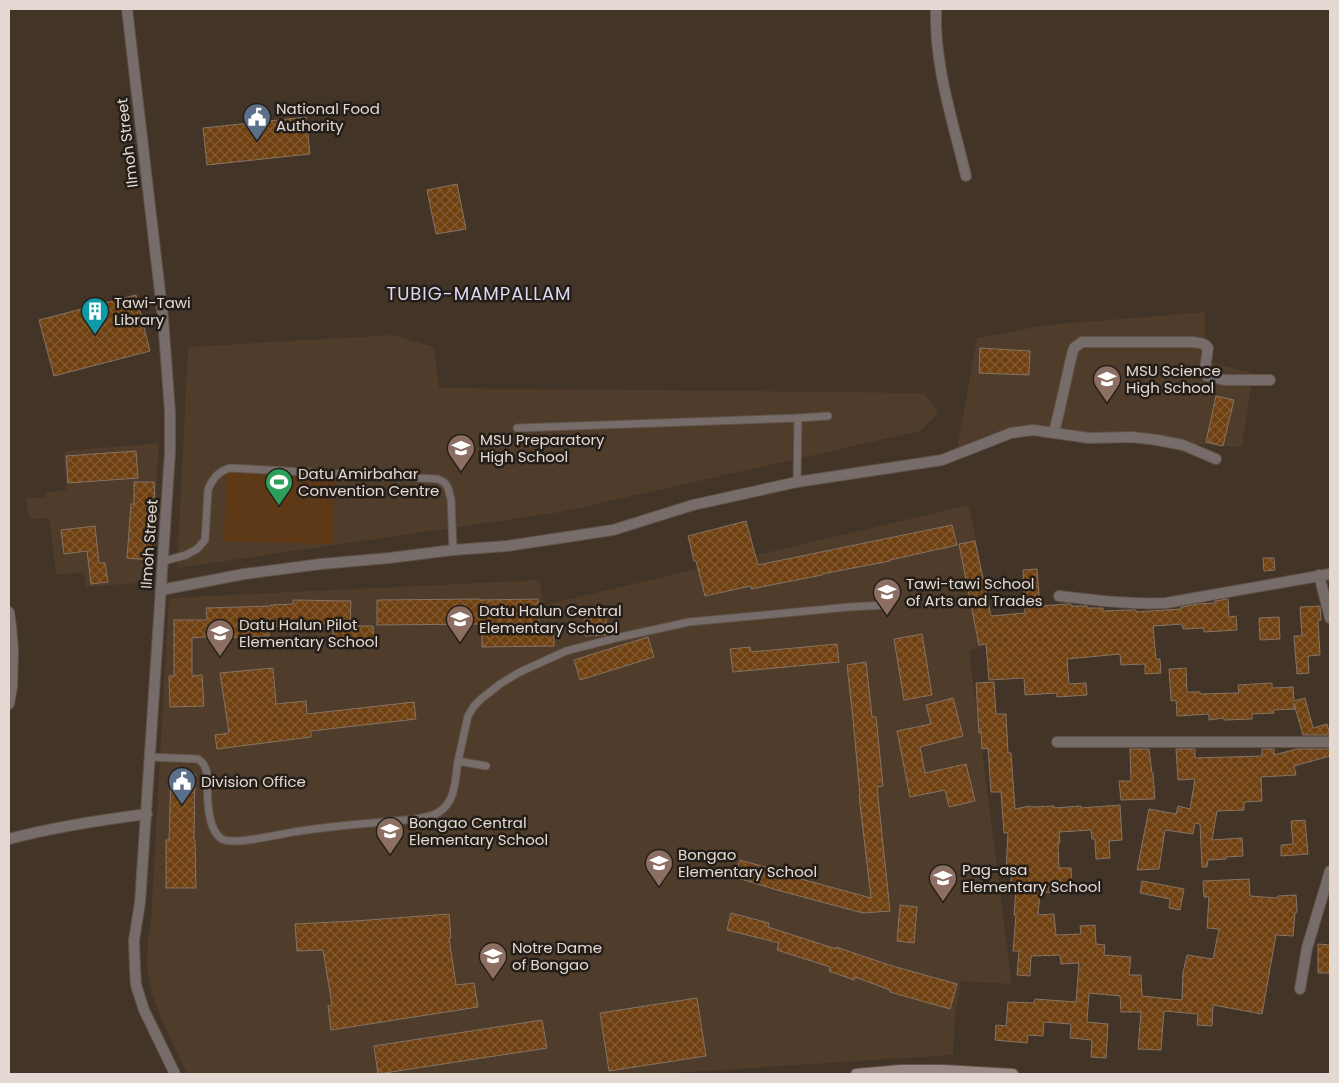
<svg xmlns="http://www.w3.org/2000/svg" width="1339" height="1083" font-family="Poppins,sans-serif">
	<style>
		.built { fill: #4f3c2b }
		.green { fill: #5d3917 }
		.building { fill: url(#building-cross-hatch); stroke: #847366 }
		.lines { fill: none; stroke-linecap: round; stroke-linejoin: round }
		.service-casing { stroke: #605247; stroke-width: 9 }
		.minor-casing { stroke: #605247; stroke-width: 12 }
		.tertiary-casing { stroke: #605247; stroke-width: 12 }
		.secondary-casing { stroke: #605247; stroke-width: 12 }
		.service { stroke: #766c69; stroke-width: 7 }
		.minor { stroke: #766c69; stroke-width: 10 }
		.tertiary { stroke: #766c69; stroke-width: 10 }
		.secondary { stroke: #988984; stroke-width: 10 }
		.labels { text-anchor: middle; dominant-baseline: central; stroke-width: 5; stroke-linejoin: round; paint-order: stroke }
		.poi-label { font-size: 15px; fill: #e3d9d2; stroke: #241e18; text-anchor: start }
		.street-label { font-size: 15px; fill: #e3d9d2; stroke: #241e18 }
		.quarter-label { font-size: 18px; letter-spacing: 1px; fill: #dfd8f4; stroke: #241e18 }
	</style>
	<defs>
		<pattern id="building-cross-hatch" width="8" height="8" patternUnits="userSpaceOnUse" patternTransform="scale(1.25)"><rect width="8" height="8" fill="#6f4010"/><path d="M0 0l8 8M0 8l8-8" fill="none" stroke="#835b32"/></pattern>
	</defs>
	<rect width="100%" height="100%" fill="#433428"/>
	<g class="built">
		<path d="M1205,312l1,49 47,12 -11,74 -209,-14 -76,16 20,-111 70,-13z"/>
		<path d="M392,335l42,12 5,41 485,5 14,20 -18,18 -359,81 -384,56 11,-221z"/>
		<path d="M159,443l-9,139 -64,5 -2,-15 -28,3 -7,-57 -20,1 -3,-21 19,-1v-5l21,-2 -2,-39z"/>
		<path d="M969,505l28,138 -28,7 43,334 -51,-3 -6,35 -2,39 -295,19h-471l-25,-53 -10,-28 -5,-25 1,-26 3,-23 18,-321 370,-18 5,25z"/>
	</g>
	<path class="green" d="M226,468l108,3 -1,73 -109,-3z"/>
	<g class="building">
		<path d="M306,117l4,37 -103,11 -4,-37z"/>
		<path d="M457,184l9,45 -30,5 -9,-44z"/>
		<path d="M136,295l14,56 -96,25 -15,-56z"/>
		<path d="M980,348l50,3 -1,24 -50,-2z"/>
		<path d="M1216,396l18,4 -11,46 -17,-4z"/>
		<path d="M136,451l2,27 -70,5 -2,-27z"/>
		<path d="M134,482h20l1,18 -5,60 -23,-2 4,-54h3z"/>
		<path d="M746,521l12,44 194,-40 5,20 -67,15v1l-68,13v1l-71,14v-3l-46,10 -9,-35h-2l-6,-25z"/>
		<path d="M95,526l4,37h6l3,19 -17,2 -4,-33 -23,3 -3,-24z"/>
		<path d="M975,541l16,75 34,-3 -2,-43 14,-1 3,37 28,-2h3v2h16v2h16v3l27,-1h6v2l45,-3v-2l17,-3 17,-1v-2l13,-2 1,18 7,-1 1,14 -33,2v-4l-21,1 -1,-5 -29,2 3,33h4l1,14 -16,1v-10l-24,1 -1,-11 -53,5 2,25 17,-1 1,12 -30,2v-4l-32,2 -1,-17 -35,2 -3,-36 -7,1 -20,-101z"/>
		<path d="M1263,558h11l1,12 -11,1z"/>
		<path d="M480,599v1l58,-1 1,28 15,-1v20l-72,1v-23l-105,1v-25z"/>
		<path d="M293,600l58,1 -1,25h23l1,19 -41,1v-22l-45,-1 1,3 -20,1v9l-54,2v-2l-23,2v38l10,-1 2,31 -34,1 -1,-31h5v-56h33l-1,-12 65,-2v-1l22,-1z"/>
		<path d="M1320,606l1,14h-3l2,35 -12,1 1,17 -12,1 -3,-38h8l-2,-29z"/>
		<path d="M584,615h22v20l-21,1z"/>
		<path d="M1279,617l1,22 -20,1 -1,-22z"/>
		<path d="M922,634l10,61 -28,5 -10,-61z"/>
		<path d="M648,637l6,20 -74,23 -6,-20z"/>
		<path d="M837,644l2,18 -106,10 -3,-23 20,-2 1,5z"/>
		<path d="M866,662l6,55h4l7,69 -6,1 13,124 -27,2 -86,-23 -43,-13 6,-17 36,10 -1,2 96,26 -12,-103h1l-7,-76 -6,-54z"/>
		<path d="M273,668l3,36 30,-3 1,13 107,-12 2,17 -105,12v6l-94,12 -2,-14 14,-2 -9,-60z"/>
		<path d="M1186,668l1,24h13v2l39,-1 -1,-8 34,-2v5l21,-1 1,14 11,-3 8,30 14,-4 3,11h-27l-9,-31 1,5 -22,1 1,3 -22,1v5l-28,1v-2l-15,2v-6l-32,2 -1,-16 -5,1 -2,-32z"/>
		<path d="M994,682l2,32h10l2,39h3l4,56 15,-3 1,1 23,-1v2l27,-2v2l39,-3 2,35 -13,1 1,17 -14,1 -1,-20h-3l-1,-9 -32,2 1,11h-2l1,25h12l1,17 -21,2v5l-11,1 -2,22 16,-1 2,21 25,-1 -1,-8 15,-1 1,19 9,1 -1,10 27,2 -2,18h12l1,21 40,4 1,-27 4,-18 26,4 6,-30 -12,-1 2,-31h-5l-1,-16 46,-2 1,17 28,2v-2l18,-1 1,17 -2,1 -2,23 -17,-1 -14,79 -49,-9 -1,21 -15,-1 1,-11 -34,-3 -3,39 -23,-1 3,-37h-20l-1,-16 -31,-3 -2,29 21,2 -2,34 -15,-1 1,-17 -22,-2 1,-14 -27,-2 -1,14 -15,-1 -1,8 -32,-3 1,-15 10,1 2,-24 26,1 1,-4 41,3 3,-39 -18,1 -1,-9 -29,1 -1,20 -13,-1 2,-24h-6l3,-36h-2l2,-27h-6l2,-16 -6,-1 2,-38h-4l-3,-41h-10l-3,-44 -6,1 -1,-17 -2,1 -3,-50z"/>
		<path d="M953,698l10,38 -43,11 5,26 41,-9 9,37 -26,6 -4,-17 -35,7 -13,-66 34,-7 -5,-19z"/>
		<path d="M1130,749h19l3,24h1l2,26 -34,1 -2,-19h12z"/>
		<path d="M1176,749h19v9l67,-2v-7h12v6l23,-6h33v7l-36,10 2,9 -35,2 1,24 -18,1v8l-27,1 -5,29 30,-2 1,18 -17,1v2l-18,1 -1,7h-5l-2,-43 -5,-1 -2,11 -28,-4 -6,39 -22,1 12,-61 27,5 2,-8 12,3 5,-30 -17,1z"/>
		<path d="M171,773l24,1 -1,66h1l1,48h-30v-48h3z"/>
		<path d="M1305,820l3,34 -27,2v-11l12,-1 -2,-23z"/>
		<path d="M1142,881l42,8 -4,21 -11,-2 1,-9 -30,-6z"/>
		<path d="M900,905l17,2 -3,36 -17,-2z"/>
		<path d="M731,913l38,10 -1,4 68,22v-2l53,18 68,19 -7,25 -60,-17v-2l-35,-13 -1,3 -25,-9 1,-4 -53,-17 2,-7 -52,-13z"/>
		<path d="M449,914l2,24h-2l7,47 18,-2 4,24 -147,23 -3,-24 4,-1 -9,-55 -26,1 -2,-27 60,-3z"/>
		<path d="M1318,944l12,1v28h-12z"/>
		<path d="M697,998l9,58 -97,15 -9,-58z"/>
		<path d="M542,1020l5,28 -169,26 -4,-28z"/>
	</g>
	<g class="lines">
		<g class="service-casing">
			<g id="service">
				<path d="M517,428l281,-10 30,-2"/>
				<path d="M797,482l1,-64"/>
				<path d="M164,561l22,-6 11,-6 8,-9 3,-50c4,-11 11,-19 22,-22l208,11 7,4 3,5 3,11 2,51"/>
				<path d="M150,757l48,2c6,4 8,8 9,15 1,17 -2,54 15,65 12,7 61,-6 78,-8 28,-4 55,-7 83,-9 15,-2 44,-2 56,-10 17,-11 16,-32 19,-51l28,5"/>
				<path d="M458,761l10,-45 6,-10 7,-7 19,-15 20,-12 46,-21 50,-13 73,-16 160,-15 38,-2"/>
			</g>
		</g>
		<g class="minor-casing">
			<g id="minor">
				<path d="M936,9c-2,56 17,113 30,167"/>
				<path d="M1054,432l5,-20 13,-58 2,-6 8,-6h111c6,1 12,1 15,6l-3,21 2,7 17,4h46"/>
				<path d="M1319,575l11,43"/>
				<path d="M161,590l83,-16 77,-10 68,-6 64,-8 54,-4 106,-16 80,-25 104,-23 145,-22 69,-27 22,-3 56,8 43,-1 25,3 26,5 33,14"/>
				<path d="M1059,596c36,4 71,9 107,7l164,-29"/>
				<path d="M9,612l2,14 2,23 -1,38 -3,17"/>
				<path d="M1057,742h273"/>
				<path d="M9,839c45,-12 91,-19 138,-25"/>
				<path d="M1300,989l7,-41 23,-77"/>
			</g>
		</g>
		<g class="tertiary-casing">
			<path id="tertiary" d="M127,9l36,309 7,94v40l-30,451 -6,37 1,29 1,16 8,25 31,64"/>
		</g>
		<g class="secondary-casing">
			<path id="secondary" d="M856,1074l45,-4h42l70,4"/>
		</g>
		<use href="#service" class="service"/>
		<use href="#minor" class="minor"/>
		<use href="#tertiary" class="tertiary"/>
		<use href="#secondary" class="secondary"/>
	</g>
	<defs>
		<g id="civic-pin" transform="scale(1.4375)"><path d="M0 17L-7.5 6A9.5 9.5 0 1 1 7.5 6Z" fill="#5c6f8a" stroke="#241e18"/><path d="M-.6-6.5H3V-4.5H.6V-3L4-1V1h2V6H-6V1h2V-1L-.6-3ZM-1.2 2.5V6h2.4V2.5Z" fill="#fff"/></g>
		<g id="building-pin" transform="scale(1.4375)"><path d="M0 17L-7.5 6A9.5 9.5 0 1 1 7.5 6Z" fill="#0f9aa8" stroke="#241e18"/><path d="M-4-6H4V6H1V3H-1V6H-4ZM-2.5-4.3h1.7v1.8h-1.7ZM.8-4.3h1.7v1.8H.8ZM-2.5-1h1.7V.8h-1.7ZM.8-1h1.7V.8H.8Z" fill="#fff"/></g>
		<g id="school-pin" transform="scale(1.4375)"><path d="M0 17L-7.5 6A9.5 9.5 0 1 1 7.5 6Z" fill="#8d6e63" stroke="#241e18"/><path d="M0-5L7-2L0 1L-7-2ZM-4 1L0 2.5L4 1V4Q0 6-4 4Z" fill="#fff"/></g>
		<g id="stadium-pin" transform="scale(1.4375)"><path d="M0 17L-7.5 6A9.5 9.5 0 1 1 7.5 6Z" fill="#2e9e5b" stroke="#241e18"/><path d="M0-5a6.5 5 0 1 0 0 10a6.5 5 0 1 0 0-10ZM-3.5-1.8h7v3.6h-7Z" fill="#fff"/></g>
	</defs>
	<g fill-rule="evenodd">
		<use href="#civic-pin" x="257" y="117"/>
		<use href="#building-pin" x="95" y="311"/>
		<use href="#school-pin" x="1107" y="379"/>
		<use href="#school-pin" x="461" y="448"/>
		<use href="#stadium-pin" x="279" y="482"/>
		<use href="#school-pin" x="887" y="592"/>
		<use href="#school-pin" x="460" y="619"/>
		<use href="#school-pin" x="220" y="633"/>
		<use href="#civic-pin" x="182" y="781"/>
		<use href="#school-pin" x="390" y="831"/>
		<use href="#school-pin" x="659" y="863"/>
		<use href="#school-pin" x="943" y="878"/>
		<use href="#school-pin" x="493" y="956"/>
	</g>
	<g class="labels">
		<g class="poi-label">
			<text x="276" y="108">National Food<tspan x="276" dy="17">Authority</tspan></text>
			<text x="114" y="302">Tawi-Tawi<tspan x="114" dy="17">Library</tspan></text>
			<text x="1126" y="370">MSU Science<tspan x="1126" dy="17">High School</tspan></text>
			<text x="480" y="439">MSU Preparatory<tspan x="480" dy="17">High School</tspan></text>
			<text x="298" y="473">Datu Amirbahar<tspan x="298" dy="17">Convention Centre</tspan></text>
			<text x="906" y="583">Tawi-tawi School<tspan x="906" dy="17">of Arts and Trades</tspan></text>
			<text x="479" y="610">Datu Halun Central<tspan x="479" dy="17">Elementary School</tspan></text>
			<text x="239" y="624">Datu Halun Pilot<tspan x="239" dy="17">Elementary School</tspan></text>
			<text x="201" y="781">Division Office</text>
			<text x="409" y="822">Bongao Central<tspan x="409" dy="17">Elementary School</tspan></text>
			<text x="678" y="854">Bongao<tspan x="678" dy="17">Elementary School</tspan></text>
			<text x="962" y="869">Pag-asa<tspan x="962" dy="17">Elementary School</tspan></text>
			<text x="512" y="947">Notre Dame<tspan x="512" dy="17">of Bongao</tspan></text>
		</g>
		<g class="street-label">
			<text transform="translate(127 143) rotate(-97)">Ilmoh Street</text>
			<text transform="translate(149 544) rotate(-86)">Ilmoh Street</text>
		</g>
		<g class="quarter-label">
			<text x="479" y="293">TUBIG-MAMPALLAM</text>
		</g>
	</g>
	<rect width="1339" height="1083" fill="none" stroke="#e3d9d2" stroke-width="20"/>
</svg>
